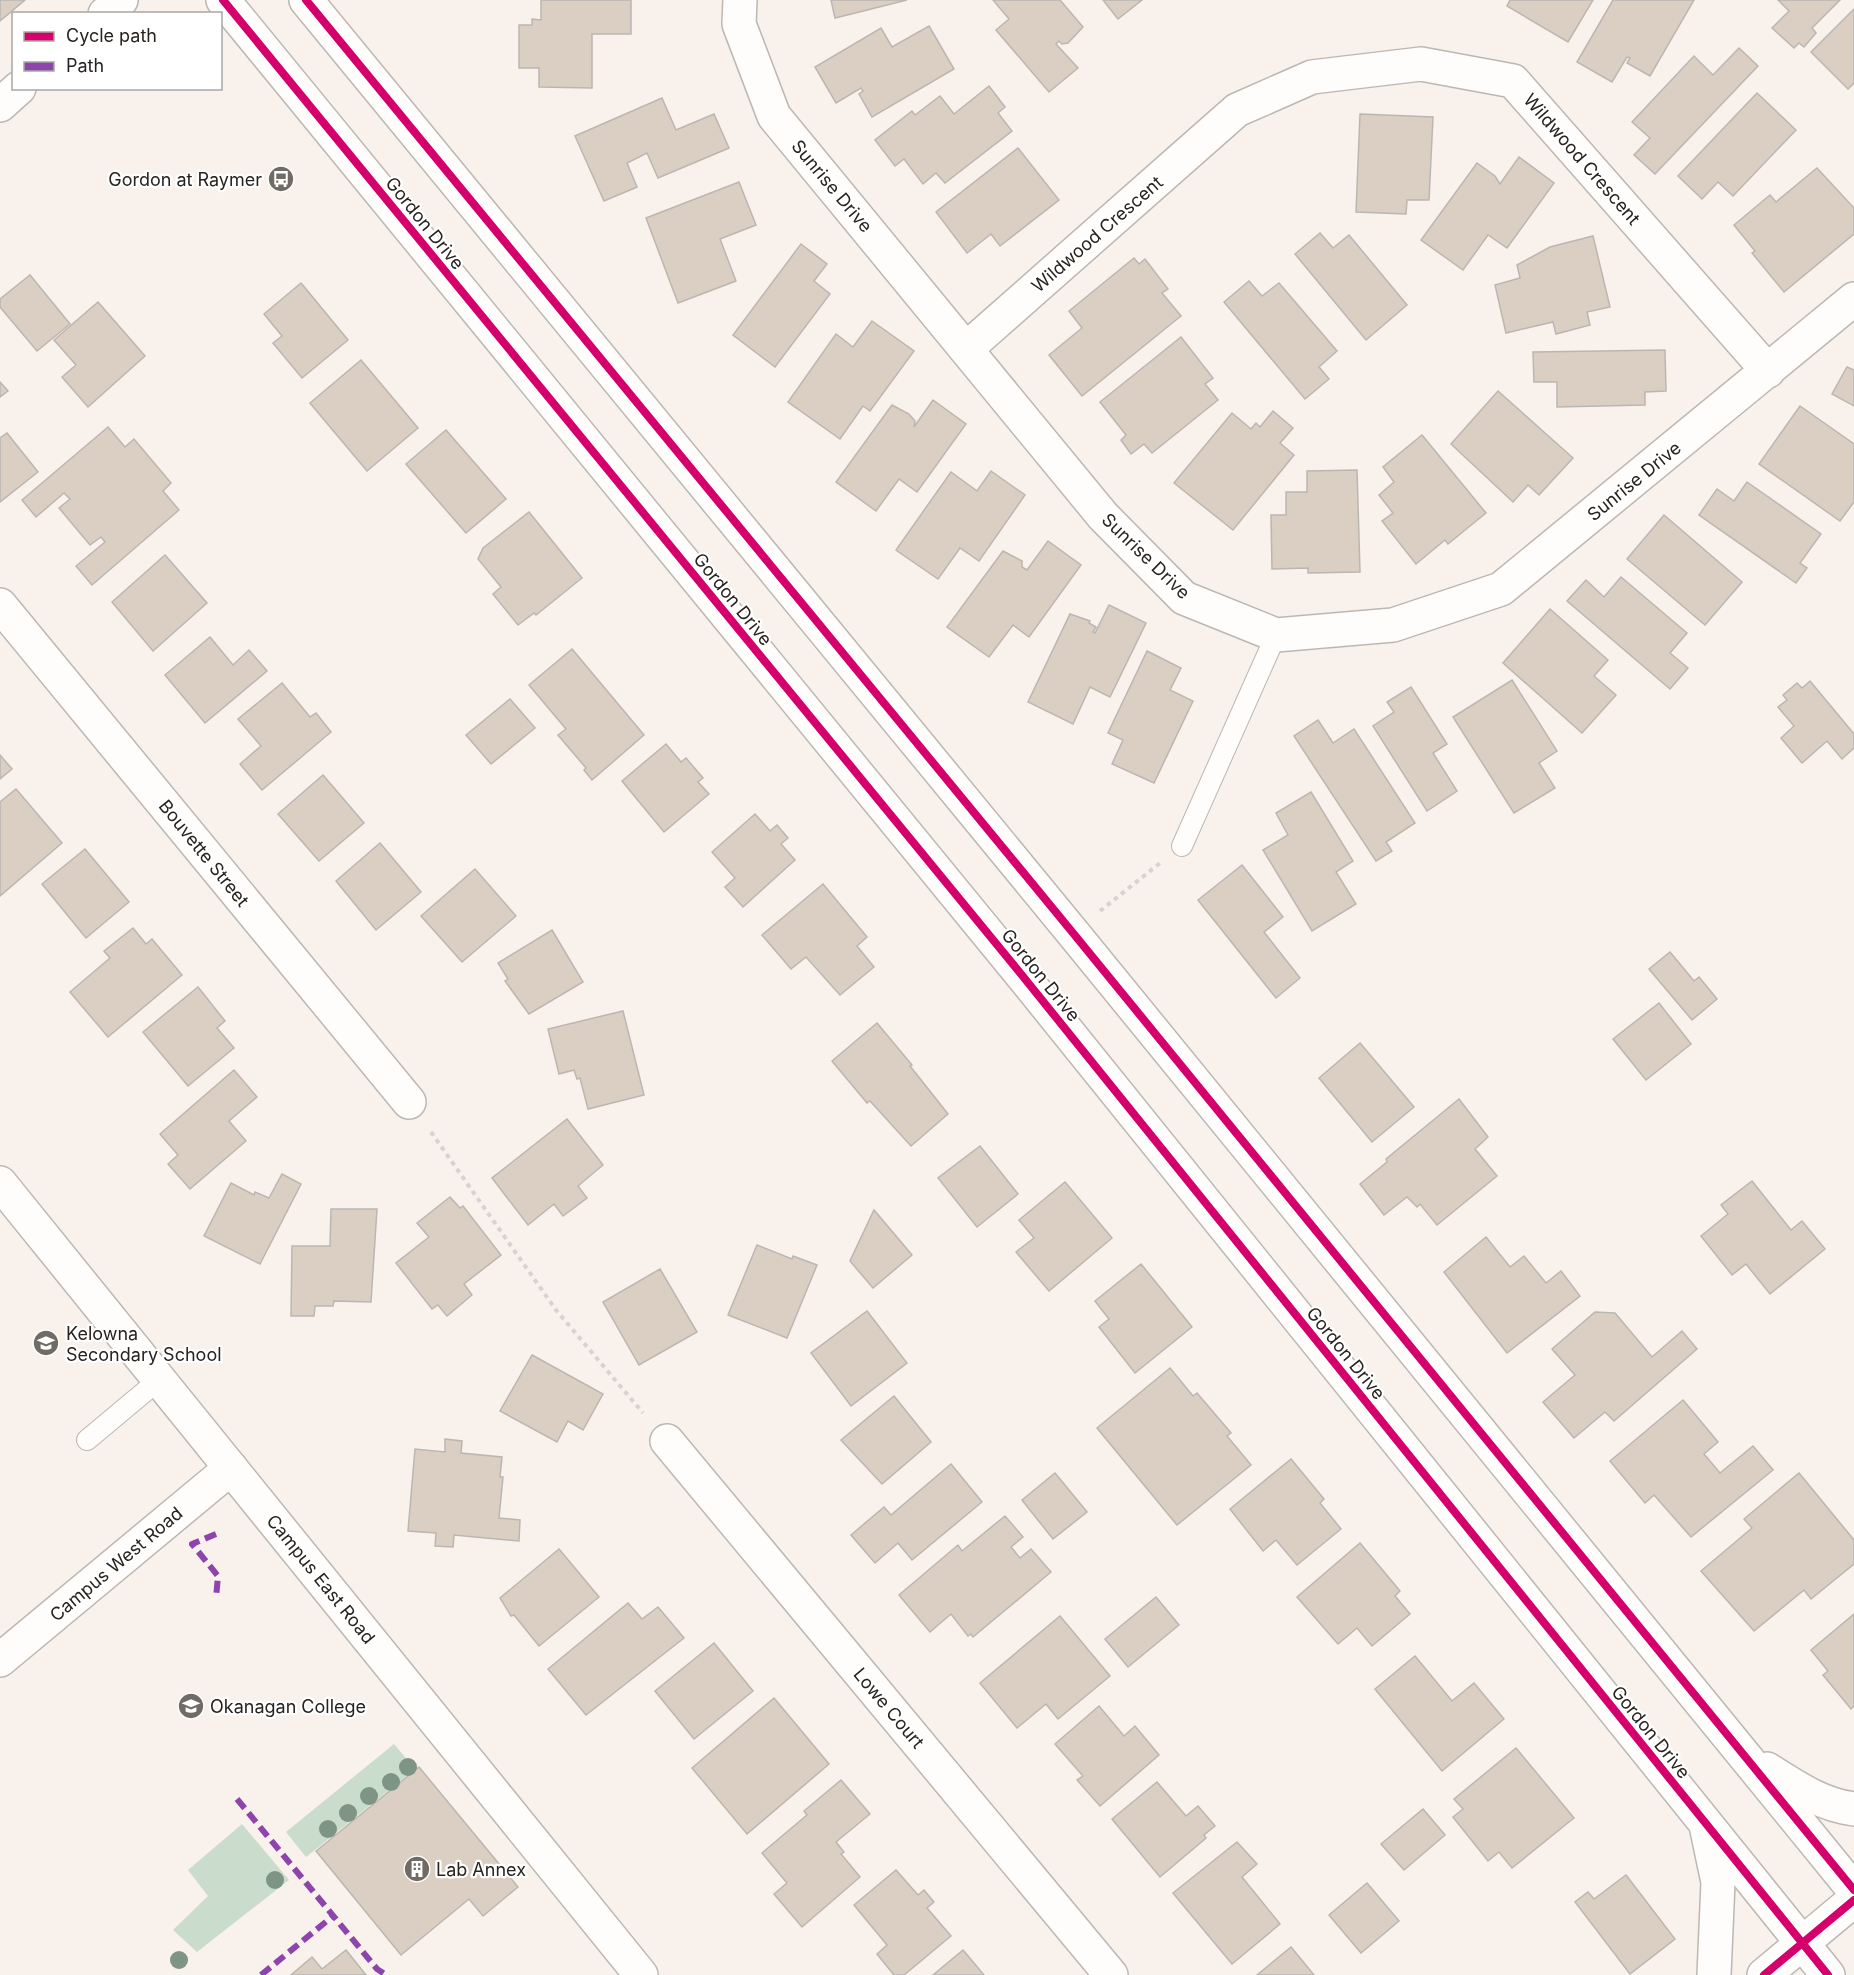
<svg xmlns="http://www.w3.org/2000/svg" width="1854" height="1975" font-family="Inter,sans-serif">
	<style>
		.green { fill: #cadccc }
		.building { fill: #dbcfc4; stroke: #bcb6b1; stroke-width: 1.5 }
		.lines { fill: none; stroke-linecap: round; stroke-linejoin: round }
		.lane-casing { stroke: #bdb7b2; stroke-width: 22 }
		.street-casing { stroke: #bdb7b2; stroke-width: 36 }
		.secondary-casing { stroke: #bdb7b2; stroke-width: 36 }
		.path { stroke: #d6d4d3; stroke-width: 4; stroke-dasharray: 4.5 4.5; stroke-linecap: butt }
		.lane { stroke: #fefdfc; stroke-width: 20 }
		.street { stroke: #fefdfc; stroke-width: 33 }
		.secondary { stroke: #fefdfc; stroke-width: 33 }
		.quiet { stroke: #8e44ad; stroke-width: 6; stroke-dasharray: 12 6; stroke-linecap: butt }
		.cycleway-casing { stroke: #fff; stroke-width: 11 }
		.cycleway { stroke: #d6006c; stroke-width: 8 }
		.tree { fill: #7e9484 }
		.labels { text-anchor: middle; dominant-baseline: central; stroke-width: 4.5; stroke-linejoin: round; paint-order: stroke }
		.street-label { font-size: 18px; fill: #28231f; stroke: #fff }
		.poi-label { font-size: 18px; fill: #28231f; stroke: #fff; text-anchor: start }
	</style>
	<rect width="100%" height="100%" fill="#f9f1eb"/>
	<g class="green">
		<path d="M394,1744l21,25 -109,88 -20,-25z"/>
		<path d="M242,1824l47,56 -92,72 -24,-22 35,-34 -20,-26z"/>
	</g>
	<g class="building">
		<path d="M0,0h25l-25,21z"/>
		<path d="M541,0h90v34h-39v54l-53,-1v-19h-20v-43h13v-6l9,1z"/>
		<path d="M831,0h76l-72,18z"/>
		<path d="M993,0h67l23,27 -15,16 -6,1 -3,-3 -3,3 22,24 -29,24 -53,-62 13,-11z"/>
		<path d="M1103,0h39l-24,19z"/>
		<path d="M1510,0h83l-25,42 -61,-36z"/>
		<path d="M1613,0h81l-44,76 -23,-13 3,-5 -3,-1 -15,25 -35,-20z"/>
		<path d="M1778,0h62l-28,28 4,5 -12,14 -5,-4 -5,5 -22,-20 17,-17z"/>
		<path d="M1854,9v74l-6,6 -37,-37z"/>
		<path d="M929,26l25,43 -82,48 -13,-23 4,-3 -2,-3 -25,15 -21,-36 66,-39 11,19z"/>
		<path d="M1739,48l19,18 -103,108 -21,-19 16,-17 -18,-16 62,-66 19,19z"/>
		<path d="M989,86l16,21 -7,6 14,18 -67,52 -9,-10 -13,11 -19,-25 -9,7 -20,-26 37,-29 3,4 25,-19 14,18z"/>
		<path d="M1757,93l39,37 -63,66 -15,-14 -16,17 -24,-23z"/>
		<path d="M662,98l14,32 38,-16 15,34 -71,30 -11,-25 -20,10 10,24 -33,14 -29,-65z"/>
		<path d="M1360,114l73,3 -4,83h-22l-1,14 -50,-2z"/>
		<path d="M1018,148l41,52 -59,46 -9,-12 -24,19 -31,-41z"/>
		<path d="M1519,157l35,26 -47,65 -19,-13 -25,35 -42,-30 56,-77 18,13 5,8z"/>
		<path d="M1817,168l37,40v26l-70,58 -32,-39 3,-2 -21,-26 36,-30 6,7z"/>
		<path d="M739,182l17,43 -36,14 16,42 -58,22 -32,-85z"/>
		<path d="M1320,233l13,15 16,-13 58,70 -41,35 -71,-86z"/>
		<path d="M1593,236l17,71 -23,5 3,13 -34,9 -3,-12 -47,11 -11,-48 25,-7 -3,-13 33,-18z"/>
		<path d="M801,244l26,20 -13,17 16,13 -55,73 -42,-32z"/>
		<path d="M1134,258l5,6 6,-5 23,30 -6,4 19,23 -99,80 -33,-41 33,-27 -13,-17z"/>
		<path d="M30,275l40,49 -33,27 -37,-44v-8z"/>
		<path d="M1249,281l13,15 17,-13 58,68 -18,16 10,12 -24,20 -81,-97z"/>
		<path d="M301,283l47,57 -46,38 -29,-35 9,-7 -18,-22z"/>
		<path d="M98,302l47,54 -57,51 -26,-30 14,-12 -22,-25z"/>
		<path d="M872,321l42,30 -44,60 -7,-5 -23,33 -52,-37 48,-68 17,13z"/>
		<path d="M1181,337l32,41 -8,6 13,16 -66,53 -8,-9 -13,10 -10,-14 5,-5 -26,-33z"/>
		<path d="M1665,350l1,41 -21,1v13l-88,2v-25h-23l-1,-30z"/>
		<path d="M361,360l57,68 -51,43 -57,-68z"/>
		<path d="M1847,367l7,3v36l-22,-12z"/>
		<path d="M0,382l8,9 -8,6z"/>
		<path d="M1498,391l75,67 -34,37 -11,-10 -15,17 -62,-58z"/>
		<path d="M933,400l33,24 -49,68 -18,-13 -23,32 -40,-29 56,-77 17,9 6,7 -1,6z"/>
		<path d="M1800,406l54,38v58l-14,19 -81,-57z"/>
		<path d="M1273,411l20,17 -13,15 14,12 -61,75 -59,-47 58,-70 19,16 5,-6 4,4z"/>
		<path d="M108,427l17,20 9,-8 37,44 -8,8 16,19 -87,75 -16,-19 29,-24 -4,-5 -11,8 -31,-37 11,-9 -6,-6 -28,24 -14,-17z"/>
		<path d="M446,430l60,69 -40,34 -60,-69z"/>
		<path d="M7,433l31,39 -38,30v-64z"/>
		<path d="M1422,435l64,78 -38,31 -3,-4 -29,24 -34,-43 11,-8 -14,-18 15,-13 -11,-15z"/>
		<path d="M1357,470l3,102 -52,1v-5l-36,1 -1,-54h15v-23h21v-21z"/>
		<path d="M991,471l34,24 -46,66 -19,-13 -22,31 -42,-29 55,-78 26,19z"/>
		<path d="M1747,482l74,52 -21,29 7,5 -11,15 -97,-68 18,-26 17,12z"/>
		<path d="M529,512l53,66 -46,37 -2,-2 -16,12 -25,-31 8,-7 -23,-28 5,-11z"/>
		<path d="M1664,515l78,67 -37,43 -78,-66z"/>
		<path d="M1048,541l33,24 -52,72 -16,-12 -24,32 -42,-30 56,-76 19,10v6l5,3z"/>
		<path d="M165,555l42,48 -54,48 -41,-49z"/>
		<path d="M1621,577l66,56 -17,20 18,15 -18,21 -103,-88 19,-21 18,17z"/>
		<path d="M1109,605l37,18 -36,74 -20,-10 -17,37 -45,-22 42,-88 20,7 -1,2 7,4 -3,5 2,1z"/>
		<path d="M1550,609l58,51 -14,16 22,19 -34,38 -79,-70z"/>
		<path d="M210,637l23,28 16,-15 18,21 -62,52 -40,-48z"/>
		<path d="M572,649l72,86 -52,45 -8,-10 2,-2 -28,-33 8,-6 -37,-44z"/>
		<path d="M1147,651l34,17 -11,22 23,11 -39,82 -42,-19 11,-24 -15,-7z"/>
		<path d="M1512,680l45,71 -18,12 16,25 -41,25 -61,-96z"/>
		<path d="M1810,681l44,53v14l-12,11 -15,-18 -25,22 -21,-25 13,-12 -16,-19 9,-7 -4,-5 14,-12 5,5z"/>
		<path d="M282,683l28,34 6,-4 15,19 -69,58 -22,-26 21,-18 -23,-27z"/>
		<path d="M1411,687l36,57 -14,9 24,38 -30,20 -54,-85 21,-14 -7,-10z"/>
		<path d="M510,699l25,29 -44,36 -25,-29z"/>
		<path d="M1318,720l15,23 21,-14 61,94 -29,19 6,9 -16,10 -82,-125z"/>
		<path d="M666,744l15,18 5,-4 17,20 -5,4 11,12 -45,38 -42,-51z"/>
		<path d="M0,755l12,14 -12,10z"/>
		<path d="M323,775l41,48 -45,38 -41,-47z"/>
		<path d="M16,789l46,54 -62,53v-94z"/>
		<path d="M1311,792l42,69 -17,11 20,32 -44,27 -49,-81 25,-15 -12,-22z"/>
		<path d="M755,814l15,17 7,-6 11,13 -7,6 14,16 -52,47 -18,-20 10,-9 -23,-26z"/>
		<path d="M380,843l41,49 -45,38 -40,-49z"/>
		<path d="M85,849l44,53 -43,36 -44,-54z"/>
		<path d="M1242,865l41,52 -19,15 36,46 -24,20 -78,-98z"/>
		<path d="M475,869l41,47 -54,46 -41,-46z"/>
		<path d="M823,884l44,53 -10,9 17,21 -34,28 -34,-38 -15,12 -29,-34z"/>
		<path d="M133,928l13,16 6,-5 30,36 -74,62 -38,-45 40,-34 -6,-7z"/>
		<path d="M552,930l31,52 -54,32 -24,-33 3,-2 -10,-16z"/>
		<path d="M1670,952l24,29 5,-4 18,22 -25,21 -43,-51z"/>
		<path d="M198,987l27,34 -8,7 17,20 -46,38 -45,-54z"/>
		<path d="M1659,1003l32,41 -45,36 -33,-41z"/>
		<path d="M623,1011l21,84 -56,14 -8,-31 -3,1 -3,-9 -15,4 -11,-45z"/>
		<path d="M877,1023l35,42 -2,1 38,48 -37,32 -41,-45 -3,2 -35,-42z"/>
		<path d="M1360,1043l54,64 -42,35 -53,-64z"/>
		<path d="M234,1070l23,27 -28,24 17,20 -56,48 -22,-25 10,-9 -18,-21z"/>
		<path d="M1459,1099l29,38 -13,12 22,27 -60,49 -17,-21 -3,3 -10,-10 -23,18 -24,-31 27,-22 -1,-3z"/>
		<path d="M567,1119l36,46 -25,21 9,12 -24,18 -9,-12 -26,21 -36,-47z"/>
		<path d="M980,1146l38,48 -41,33 -39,-49z"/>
		<path d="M282,1174l19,10 -41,80 -56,-28 27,-53 23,12 1,-3 14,6z"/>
		<path d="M1752,1181l39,49 11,-9 23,28 -55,45 -24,-30 -14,11 -31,-39 27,-22 -7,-9z"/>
		<path d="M1065,1182l47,56 -63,53 -33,-39 18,-14 -15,-18z"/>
		<path d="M450,1197l10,11 3,-2 38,49 -37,29 8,11 -25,21 -9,-11 -6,4 -36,-46 33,-26 -12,-14z"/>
		<path d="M331,1209h46l-6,93 -37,-1 -1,5h-18l-1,10h-23l1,-70h38z"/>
		<path d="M874,1210l38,45 -39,33 -23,-27z"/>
		<path d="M1486,1237l24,30 14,-11 22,27 15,-12 19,25 -73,57 -63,-81z"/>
		<path d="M757,1245l35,14 1,-3 24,9 -30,73 -59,-23z"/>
		<path d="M1141,1264l51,63 -57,46 -36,-46 10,-8 -14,-18z"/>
		<path d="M660,1269l37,63 -58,33 -36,-63z"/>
		<path d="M867,1311l40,52 -56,43 -40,-53z"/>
		<path d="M1595,1312l20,1 37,44 30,-26 15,18 -83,72 -9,-9 -31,26 -31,-36 32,-27 -23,-26z"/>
		<path d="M532,1355l71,39 -20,36 -15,-9 -11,21 -57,-31z"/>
		<path d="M1170,1368l23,28 4,-3 34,40 -4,3 24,29 -74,60 -80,-97z"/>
		<path d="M894,1396l37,46 -49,42 -41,-44z"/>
		<path d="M1683,1400l35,42 -14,12 16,19 33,-27 20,24 -82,67 -37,-42 -9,8 -35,-42z"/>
		<path d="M445,1439l17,2 -1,12 41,4 -2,20h3l-4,41 21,2 -1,21 -65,-6 -1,12 -18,-1 1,-13 -28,-2 7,-82 30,3z"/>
		<path d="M1291,1459l33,40 -4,4 21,26 -44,36 -21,-25 -13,11 -33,-42z"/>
		<path d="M951,1464l31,38 -70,58 -14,-17 -23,20 -24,-28 33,-28 7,8z"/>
		<path d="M1055,1473l32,39 -34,27 -31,-39z"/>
		<path d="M1799,1473l55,67v24l-43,35 -7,-9 -50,41 -53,-60 51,-43 -8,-9z"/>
		<path d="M1005,1516l18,21 -12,10 9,11 11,-9 20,23 -78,65 -2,-3 -3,2 -17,-22 -21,18 -31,-37 59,-50 4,6z"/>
		<path d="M1360,1543l40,48 -5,5 15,18 -38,32 -15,-18 -19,16 -41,-47z"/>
		<path d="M559,1549l40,48 -60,49 -25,-31 -3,1 -11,-18z"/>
		<path d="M1156,1597l23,28 -51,42 -23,-28z"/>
		<path d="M628,1603l14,16 16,-12 26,31 -98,77 -38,-46z"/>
		<path d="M1854,1614v92l-3,3 -28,-34 5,-4 -17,-21z"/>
		<path d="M1060,1616l50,60 -52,43 -12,-15 -29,24 -37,-45z"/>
		<path d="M714,1643l39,48 -59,48 -39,-48z"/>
		<path d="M1415,1656l37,45 22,-18 30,36 -62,52 -67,-82z"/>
		<path d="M774,1698l55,66 -82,70 -55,-66z"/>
		<path d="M1099,1706l25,30 11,-10 24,29 -59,51 -23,-26 6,-4 -28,-32z"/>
		<path d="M1516,1748l58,70 -62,50 -13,-16 -11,9 -35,-44 10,-8 -9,-10z"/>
		<path d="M419,1767l99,120 -35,29 -14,-17 -68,56 -85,-104z"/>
		<path d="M841,1780l29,34 -34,28 8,10 -3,2 19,23 -58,50 -28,-33 13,-11 -25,-30 45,-38 -3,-4z"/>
		<path d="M1157,1782l29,34 12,-10 17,20 -11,9 2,3 -46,39 -48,-58z"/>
		<path d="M1423,1809l22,26 -41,35 -23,-26z"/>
		<path d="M1237,1842l20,22 -15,13 38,47 -48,40 -59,-71z"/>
		<path d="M896,1870l22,25 6,-5 10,12 -7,6 24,28 -47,39h-10l-17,-21 10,-9 -33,-40z"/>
		<path d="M1626,1875l49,64 -45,35 -55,-72 13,-10 6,7z"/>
		<path d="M1367,1883l32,38 -38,32 -32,-38z"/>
		<path d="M1291,1947l23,28h-57z"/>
		<path d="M346,1950l20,25h-75l21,-18 10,12z"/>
		<path d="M963,1950l21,25h-51z"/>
	</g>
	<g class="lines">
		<g class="lane-casing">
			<g id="lane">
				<path d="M1182,846l94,-211"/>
				<path d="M87,1440l73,-61"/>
			</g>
		</g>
		<g class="street-casing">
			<g id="street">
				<path d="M740,0l-1,24 35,92 329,400 81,82 92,37 117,-10 108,-36 353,-290"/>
				<path d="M966,349l271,-239 75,-33 109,-13 92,17 255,290"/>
				<path d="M0,605l409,497"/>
				<path d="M0,1183l641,792"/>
				<path d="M667,1441l444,534"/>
				<path d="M0,1660l231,-192"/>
			</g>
		</g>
		<g class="secondary-casing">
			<g id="secondary">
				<path d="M223,0l798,974 807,1001"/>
				<path d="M306,0l767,933 781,957"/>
				<path d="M105,14l16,-14"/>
				<path d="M0,105l19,-17"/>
				<path d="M1767,1769c27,17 54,36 87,40"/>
				<path d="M1707,1830l11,52 -4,93"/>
				<path d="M1764,1975l90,-75"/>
			</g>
		</g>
		<g class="path">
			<path d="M1100,911l60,-48"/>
			<path d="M431,1132l125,178 87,103"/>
		</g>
		<use href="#lane" class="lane"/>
		<use href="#street" class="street"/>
		<use href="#secondary" class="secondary"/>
		<g class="quiet">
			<path d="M216,1534l-24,10 26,32 -2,22"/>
			<path d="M237,1799l140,170 9,6"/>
			<path d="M261,1975l72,-59"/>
		</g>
		<g class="cycleway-casing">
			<g id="cycleway">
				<path d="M223,0l798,974 807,1001"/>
				<path d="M306,0l767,933 781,957"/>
				<path d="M1764,1975l90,-75"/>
			</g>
		</g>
		<use href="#cycleway" class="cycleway"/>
	</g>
	<g class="tree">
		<circle cx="408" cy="1767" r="9"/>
		<circle cx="391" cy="1782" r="9"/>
		<circle cx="369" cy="1796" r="9"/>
		<circle cx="348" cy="1813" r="9"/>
		<circle cx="328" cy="1829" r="9"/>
		<circle cx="275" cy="1880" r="9"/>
		<circle cx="179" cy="1960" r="9"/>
	</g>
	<defs>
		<g id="bus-disc" transform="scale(1.35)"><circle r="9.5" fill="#716b66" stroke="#fff"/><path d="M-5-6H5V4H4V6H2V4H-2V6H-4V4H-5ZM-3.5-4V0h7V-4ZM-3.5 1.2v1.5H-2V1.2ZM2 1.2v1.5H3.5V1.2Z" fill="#fff"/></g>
		<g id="school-disc" transform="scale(1.35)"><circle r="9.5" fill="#716b66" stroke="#fff"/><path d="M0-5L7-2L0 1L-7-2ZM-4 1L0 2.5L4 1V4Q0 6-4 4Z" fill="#fff"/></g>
		<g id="university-disc" transform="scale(1.35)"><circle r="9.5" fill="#716b66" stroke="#fff"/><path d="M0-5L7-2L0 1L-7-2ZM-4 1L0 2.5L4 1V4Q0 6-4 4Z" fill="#fff"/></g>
		<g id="building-disc" transform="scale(1.35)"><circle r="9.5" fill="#716b66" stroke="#fff"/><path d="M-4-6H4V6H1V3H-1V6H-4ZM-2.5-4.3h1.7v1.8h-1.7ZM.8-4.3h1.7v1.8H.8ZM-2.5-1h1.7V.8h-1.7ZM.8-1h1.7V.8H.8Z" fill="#fff"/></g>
	</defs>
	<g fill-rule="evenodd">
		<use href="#bus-disc" x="281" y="179"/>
		<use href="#school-disc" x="46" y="1343"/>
		<use href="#university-disc" x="191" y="1706"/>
		<use href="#building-disc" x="417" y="1869"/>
	</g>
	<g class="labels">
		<g class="street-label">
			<text transform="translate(1582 159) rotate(49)">Wildwood Crescent</text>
			<text transform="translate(832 186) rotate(50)">Sunrise Drive</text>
			<text transform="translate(425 223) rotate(51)">Gordon Drive</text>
			<text transform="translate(1097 234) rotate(-41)">Wildwood Crescent</text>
			<text transform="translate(1634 481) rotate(-39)">Sunrise Drive</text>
			<text transform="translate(1146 556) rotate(44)">Sunrise Drive</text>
			<text transform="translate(733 599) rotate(51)">Gordon Drive</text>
			<text transform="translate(204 853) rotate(51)">Bouvette Street</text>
			<text transform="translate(1041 975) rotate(51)">Gordon Drive</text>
			<text transform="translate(1346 1353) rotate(51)">Gordon Drive</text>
			<text transform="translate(116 1564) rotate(-40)">Campus West Road</text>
			<text transform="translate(321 1579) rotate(51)">Campus East Road</text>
			<text transform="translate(889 1708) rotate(50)">Lowe Court</text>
			<text transform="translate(1651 1732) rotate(51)">Gordon Drive</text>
		</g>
		<g class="poi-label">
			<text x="262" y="179" text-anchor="end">Gordon at Raymer</text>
			<text x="66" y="1333">Kelowna<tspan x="66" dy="21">Secondary School</tspan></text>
			<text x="210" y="1706">Okanagan College</text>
			<text x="436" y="1869">Lab Annex</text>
		</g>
	</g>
	<rect x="12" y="12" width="210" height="78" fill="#ffffff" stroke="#a9a7a5" stroke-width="1.5"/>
	<rect x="24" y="32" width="30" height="9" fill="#d6006c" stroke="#a9a7a5" stroke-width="1.5"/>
	<text x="66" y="42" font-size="18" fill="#28231f">Cycle path</text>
	<rect x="24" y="62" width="30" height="9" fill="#8e44ad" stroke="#a9a7a5" stroke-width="1.5"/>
	<text x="66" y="72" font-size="18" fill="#28231f">Path</text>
</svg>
